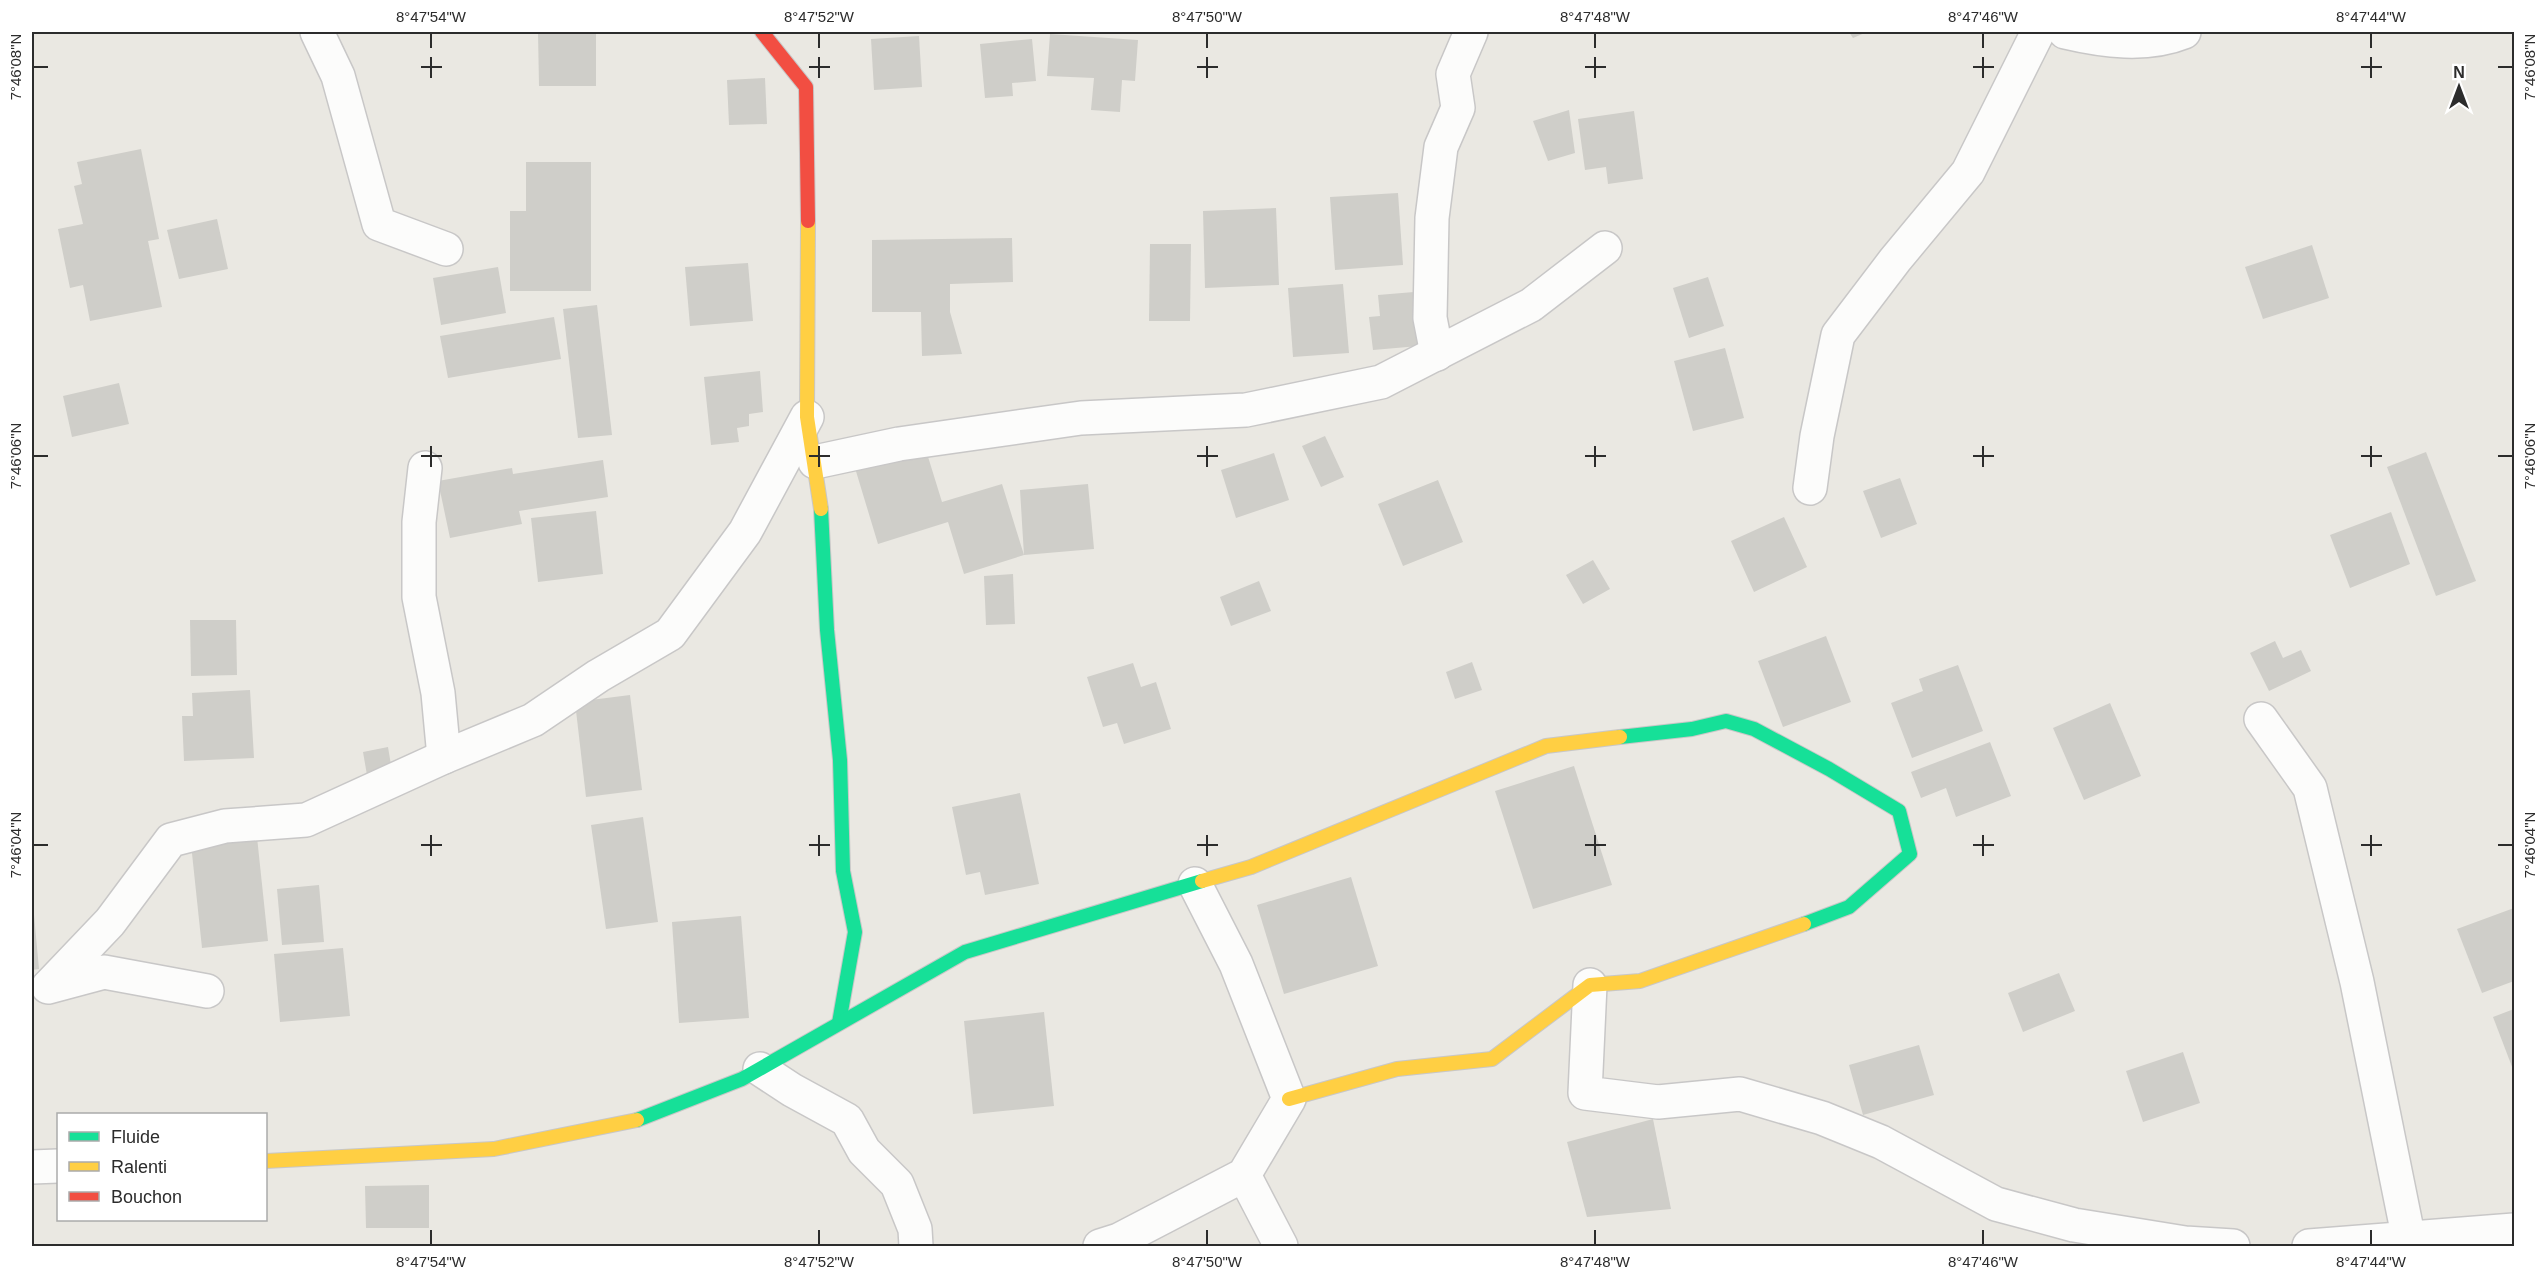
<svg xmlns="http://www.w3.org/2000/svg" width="2546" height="1278" font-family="Arial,sans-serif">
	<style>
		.building { fill: #cfcec9 }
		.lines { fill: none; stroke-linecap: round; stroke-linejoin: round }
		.street-casing { stroke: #c8c7c7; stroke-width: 36 }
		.fast-casing { stroke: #c8c7c7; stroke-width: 16 }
		.slow-casing { stroke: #c8c7c7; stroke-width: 16 }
		.jam-casing { stroke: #c8c7c7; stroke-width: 16 }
		.street { stroke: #fcfcfb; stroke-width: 33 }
		.fast { stroke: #16e098; stroke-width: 14 }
		.slow { stroke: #ffcf43; stroke-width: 14 }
		.jam { stroke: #f24e42; stroke-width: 14 }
		.ticks { fill: none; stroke: #2c2c2c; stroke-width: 2 }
		.neatline { fill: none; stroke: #2c2c2c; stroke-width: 2 }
		.ticks-label { font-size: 15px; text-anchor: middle; fill: #2c2c2c }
	</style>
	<rect width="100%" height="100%" fill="#eae8e2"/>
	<g class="building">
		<path d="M538,32h58v54h-57z"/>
		<path d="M1849,32h18l-14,6z"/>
		<path d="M1050,34l88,6 -3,41 -13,-1 -2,32 -29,-2 3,-32 -47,-2z"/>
		<path d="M919,36l3,51 -48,3 -3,-51z"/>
		<path d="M1032,39l4,42 -24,2 1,13 -28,2 -5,-54z"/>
		<path d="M765,78l2,46 -38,1 -2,-45z"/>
		<path d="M1569,110l6,43 -27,8 -15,-40z"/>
		<path d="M1634,111l9,68 -35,5 -2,-17 -21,3 -7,-51z"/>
		<path d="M141,149l18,90 -11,2 14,66 -72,14 -7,-36 -13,3 -12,-59 25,-5 -9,-38 8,-2 -5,-22z"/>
		<path d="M526,162h65v129h-81v-80h16z"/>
		<path d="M1398,193l5,72 -68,5 -5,-73z"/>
		<path d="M1276,208l3,77 -74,3 -2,-77z"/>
		<path d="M217,219l11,50 -49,10 -12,-49z"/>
		<path d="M1012,238l1,44 -63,2v28l12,42 -40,2 -1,-44h-49v-72z"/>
		<path d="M1150,244h41l-1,77h-41z"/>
		<path d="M2312,245l17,53 -66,21 -18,-52z"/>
		<path d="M748,263l5,58 -63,5 -5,-59z"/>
		<path d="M498,267l8,46 -65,12 -8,-47z"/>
		<path d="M1708,277l16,49 -35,12 -16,-50z"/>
		<path d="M1343,284l6,69 -56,4 -5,-69z"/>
		<path d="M1414,292l5,54 -46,4 -4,-33 11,-1 -2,-21z"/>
		<path d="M597,305l15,130 -34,3 -15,-129z"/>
		<path d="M554,317l7,42 -113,19 -8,-42z"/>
		<path d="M1725,348l19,70 -51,13 -19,-70z"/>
		<path d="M760,371l3,41 -14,2v12l-12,2 2,14 -28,3 -7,-68z"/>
		<path d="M119,383l10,41 -57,13 -9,-41z"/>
		<path d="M1325,436l19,41 -23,10 -19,-41z"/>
		<path d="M925,447l17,55 60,-18 22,71 -60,19 -16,-52 -70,22 -23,-76z"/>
		<path d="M2426,452l50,129 -40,15 -49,-129z"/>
		<path d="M1274,453l15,47 -53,18 -15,-48z"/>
		<path d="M603,460l5,37 -89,14 3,13 -72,14 -12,-57 74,-13 1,6z"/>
		<path d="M1900,478l17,46 -36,14 -18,-47z"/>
		<path d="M1438,480l25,62 -60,24 -25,-62z"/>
		<path d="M1088,484l6,65 -70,6 -4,-65z"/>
		<path d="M596,511l7,63 -65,8 -7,-64z"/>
		<path d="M2391,512l19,52 -60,24 -20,-53z"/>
		<path d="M1784,517l23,50 -53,25 -23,-51z"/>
		<path d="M1593,560l17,29 -27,15 -17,-29z"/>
		<path d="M1013,574l2,50 -29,1 -2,-49z"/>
		<path d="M1259,581l12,30 -40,15 -11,-29z"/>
		<path d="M190,620h46l1,55 -46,1z"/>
		<path d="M1826,636l25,66 -68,25 -25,-66z"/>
		<path d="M2275,641l8,17 18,-8 10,21 -42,20 -19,-38z"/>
		<path d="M1472,662l10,28 -27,9 -9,-27z"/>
		<path d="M1133,663l8,24 15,-5 15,47 -47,15 -7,-21 -14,4 -16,-50z"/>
		<path d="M1958,665l25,66 -71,27 -21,-55 32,-12 -4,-12z"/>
		<path d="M250,690l4,68 -70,3 -2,-45h11l-1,-23z"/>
		<path d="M630,695l12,95 -56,7 -11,-95z"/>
		<path d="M2110,703l31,73 -57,24 -31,-72z"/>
		<path d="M1990,742l21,54 -55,21 -10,-29 -25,10 -10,-26z"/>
		<path d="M388,747l4,24 -25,4 -4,-23z"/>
		<path d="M1574,766l38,119 -79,24 -38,-118z"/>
		<path d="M1020,793l19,91 -54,11 -5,-23 -14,3 -14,-68z"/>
		<path d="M643,817l15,105 -52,7 -15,-104z"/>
		<path d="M257,837l11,104 -66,7 -11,-104z"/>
		<path d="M1351,877l27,89 -94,28 -27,-89z"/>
		<path d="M319,885l5,57 -42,3 -5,-56z"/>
		<path d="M33,904l6,65 -7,1v-65z"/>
		<path d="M2514,908v73l-32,12 -25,-64z"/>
		<path d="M741,916l8,102 -70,5 -7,-101z"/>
		<path d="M343,948l7,68 -70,6 -6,-68z"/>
		<path d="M2059,973l16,38 -52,21 -15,-39z"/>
		<path d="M2514,1009v63l-21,-55z"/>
		<path d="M1044,1012l10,94 -81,8 -9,-93z"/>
		<path d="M1919,1045l15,50 -71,20 -14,-50z"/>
		<path d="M2183,1052l17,51 -57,19 -17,-51z"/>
		<path d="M1653,1119l18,90 -84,8 -20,-75z"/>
		<path d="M429,1185v43h-63l-1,-42z"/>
	</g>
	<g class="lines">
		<g class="street-casing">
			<g id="street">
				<path d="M317,32l21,44 41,148 67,25"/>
				<path d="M2065,32c38,9 82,15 119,0"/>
				<path d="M1437,354l-7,-36 2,-100 9,-71 17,-39 -5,-34 18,-42"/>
				<path d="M815,462l84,-18 182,-26 165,-8 135,-28 150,-77 74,-57"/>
				<path d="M425,468l-6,54v75l19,96 6,64"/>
				<path d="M1810,488l7,-52 21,-101 57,-75 73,-88 70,-140"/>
				<path d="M2261,719l49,69 47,194 52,258"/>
				<path d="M1590,985l-5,108 73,9 82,-8 82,24 59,24 115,62 78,21 111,18 48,3"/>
				<path d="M49,986l61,-64 61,-82 54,-14 81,-6 138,-63 89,-37 65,-44 72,-42 75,-102 62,-115"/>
				<path d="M48,987l56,-15 103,19"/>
				<path d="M760,1069l32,21 55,30 17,31 33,33 18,45 1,17"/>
				<path d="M32,1167l26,-1"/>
				<path d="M1244,1175l37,71"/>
				<path d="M1100,1246l19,-6 125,-65 45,-76 -53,-135 -41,-80"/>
				<path d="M2309,1246l205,-16"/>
			</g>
		</g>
		<g class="fast-casing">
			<g id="fast">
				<path d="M821,509l6,121 13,130 3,111 12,61 -16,91"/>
				<path d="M1620,737l72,-8 34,-8 28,8 75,40 70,42 11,43 -61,53 -45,17"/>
				<path d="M637,1120l105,-41 223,-127 237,-71"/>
			</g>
		</g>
		<g class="slow-casing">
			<g id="slow">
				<path d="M808,221l-1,196 14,92"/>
				<path d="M1202,881l49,-14 295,-121 74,-9"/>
				<path d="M1289,1099l108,-30 95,-10 98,-74 50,-4 164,-57"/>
				<path d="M266,1161l228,-12 143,-29"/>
			</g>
		</g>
		<g class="jam-casing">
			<path id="jam" d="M762,32l44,55 2,134"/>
		</g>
		<use href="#street" class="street"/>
		<use href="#fast" class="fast"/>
		<use href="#slow" class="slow"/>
		<use href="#jam" class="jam"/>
	</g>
	<path class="ticks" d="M431,33v15M819,33v15M1207,33v15M1595,33v15M1983,33v15M2371,33v15M431,57v21M819,57v21M1207,57v21M1595,57v21M1983,57v21M2371,57v21M33,67h15M421,67h21M809,67h21M1197,67h21M1585,67h21M1973,67h21M2361,67h21M2498,67h15M431,446v21M819,446v21M1207,446v21M1595,446v21M1983,446v21M2371,446v21M33,456h15M421,456h21M809,456h21M1197,456h21M1585,456h21M1973,456h21M2361,456h21M2498,456h15M431,835v21M819,835v21M1207,835v21M1595,835v21M1983,835v21M2371,835v21M33,845h15M421,845h21M809,845h21M1197,845h21M1585,845h21M1973,845h21M2361,845h21M2498,845h15M431,1230v15M819,1230v15M1207,1230v15M1595,1230v15M1983,1230v15M2371,1230v15"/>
	<rect width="2546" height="1278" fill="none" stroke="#ffffff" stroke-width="66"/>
	<rect x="57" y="1113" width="210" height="108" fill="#ffffff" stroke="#ababab" stroke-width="1.5"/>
	<rect x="69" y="1132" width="30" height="9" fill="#16e098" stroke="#ababab" stroke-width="1.5"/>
	<text x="111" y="1143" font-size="18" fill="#2c2c2c">Fluide</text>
	<rect x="69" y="1162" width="30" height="9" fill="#ffcf43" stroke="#ababab" stroke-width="1.5"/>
	<text x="111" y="1173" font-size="18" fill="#2c2c2c">Ralenti</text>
	<rect x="69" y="1192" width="30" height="9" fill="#f24e42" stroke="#ababab" stroke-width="1.5"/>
	<text x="111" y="1203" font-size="18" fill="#2c2c2c">Bouchon</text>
	<g transform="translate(2459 87)" stroke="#ffffff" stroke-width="4.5" paint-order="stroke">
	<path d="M0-4.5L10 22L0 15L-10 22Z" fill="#2c2c2c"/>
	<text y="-9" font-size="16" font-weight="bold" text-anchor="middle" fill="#2c2c2c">N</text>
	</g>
	<rect x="33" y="33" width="2480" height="1212" class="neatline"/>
	<g class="ticks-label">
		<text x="431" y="22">8°47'54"W</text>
		<text x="819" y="22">8°47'52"W</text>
		<text x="1207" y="22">8°47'50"W</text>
		<text x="1595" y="22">8°47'48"W</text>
		<text x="1983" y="22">8°47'46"W</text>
		<text x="2371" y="22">8°47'44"W</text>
		<text transform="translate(16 67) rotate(-90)" y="5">7°46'08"N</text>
		<text transform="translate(2530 67) rotate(-90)" y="5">7°46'08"N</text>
		<text transform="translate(16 456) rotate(-90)" y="5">7°46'06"N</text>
		<text transform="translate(2530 456) rotate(-90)" y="5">7°46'06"N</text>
		<text transform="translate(16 845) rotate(-90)" y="5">7°46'04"N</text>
		<text transform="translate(2530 845) rotate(-90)" y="5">7°46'04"N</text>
		<text x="431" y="1267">8°47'54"W</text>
		<text x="819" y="1267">8°47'52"W</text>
		<text x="1207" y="1267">8°47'50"W</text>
		<text x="1595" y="1267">8°47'48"W</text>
		<text x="1983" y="1267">8°47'46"W</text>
		<text x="2371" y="1267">8°47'44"W</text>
	</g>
</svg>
